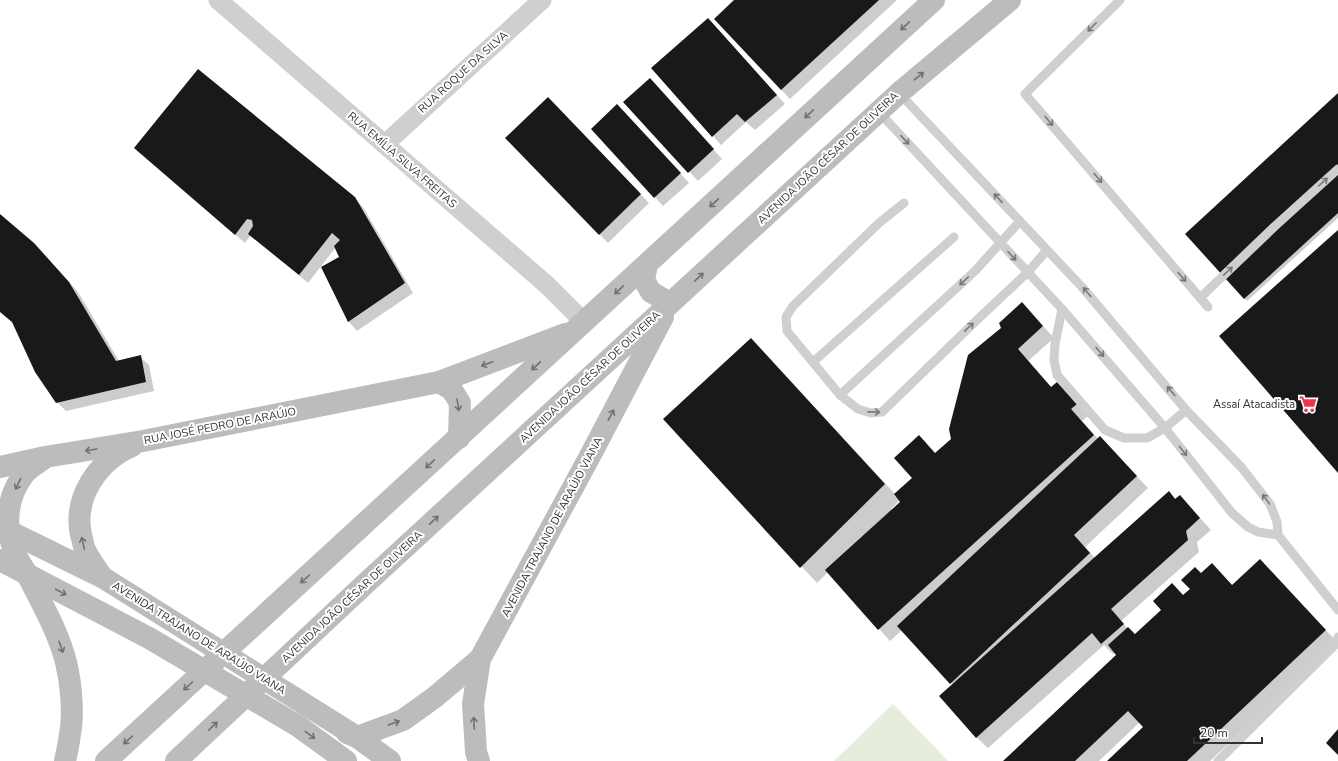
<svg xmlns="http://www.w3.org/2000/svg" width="1338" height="761" font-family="'Nunito Sans',sans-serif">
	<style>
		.green { fill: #e6ecde }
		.shadow { fill: #0003; fill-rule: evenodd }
		.building { fill: #191919 }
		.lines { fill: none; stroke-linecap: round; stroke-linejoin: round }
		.lane { stroke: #cfcfcf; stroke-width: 9 }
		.street { stroke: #cfcfcf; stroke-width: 19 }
		.secondary { stroke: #bcbcbc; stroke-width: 22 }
		.oneway { stroke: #707070 }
		.oneway2 { stroke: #797979 }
		.labels { text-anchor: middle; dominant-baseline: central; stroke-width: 4; stroke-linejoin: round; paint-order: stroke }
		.street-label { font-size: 11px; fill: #323232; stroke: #fff }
		.poi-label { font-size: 11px; fill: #323232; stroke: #fff; text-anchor: end }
	</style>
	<rect width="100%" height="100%" fill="#fff"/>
	<path class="green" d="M893,704l55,57h-114z"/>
	<g class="shadow">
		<path d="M735,0h162l-107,99 -75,-80z"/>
		<path d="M717,28l68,76 -30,26 -9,-8 -25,23 -8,-9z"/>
		<path d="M658,88l64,71 -24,22 -73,-79z"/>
		<path d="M1338,95v123l-91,83 -61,-67z"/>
		<path d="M556,107l93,96 -41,40 -101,-105z"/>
		<path d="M626,114l63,69 -26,23 -71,-77z"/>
		<path d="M135,148l219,50 9,9 50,86 -56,38 -8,-9 -27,-55 18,-10 -4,-10 -28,36 -57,-48 -6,8z"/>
		<path d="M0,215l43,38 35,39 41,69 21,-4 9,8 5,26 -88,20 -9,-9 -43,-78 -14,-13z"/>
		<path d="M1033,315l21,23 -26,23 24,27 5,-5 31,33 -6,5 16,18 13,10 37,39 -63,59 10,11 74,-66 7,7 15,9 20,22 -14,12 2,10 -78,69 6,7 8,7 48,-39 8,-7 10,-14 11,-11 21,22 38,-15 66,71 -127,119h-102l37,-34 -5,-5 -41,39h-95l114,-106 -3,-3 -2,2 -9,-9 -116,103 -12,-11 -23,-52 -51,-55 -12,11 -62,-69 -11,11 -153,-164 102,-64 129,139 57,-54zM900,500l2,2 -10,8 -1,-1z"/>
	</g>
	<g class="building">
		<path d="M734,0h145l-98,90 -67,-71z"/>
		<path d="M708,18l69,77 -32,27 -8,-8 -25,23 -61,-69z"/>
		<path d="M198,69l157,128 50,86 -57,39 -27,-55 18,-10 -5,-11 6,-6 -8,-7 -33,42 -51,-41 5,-8 -1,-6 -5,-1 -12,16 -101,-87z"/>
		<path d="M650,78l64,71 -26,24 -65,-71z"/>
		<path d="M1338,93v120l-94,86 -59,-65z"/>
		<path d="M548,97l93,97 -42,41 -94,-97z"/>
		<path d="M617,104l64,69 -27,25 -63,-69z"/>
		<path d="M0,214l34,29 35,39 47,79 25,-6 5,27 -90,21 -21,-31 -23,-50 -12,-10z"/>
		<path d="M1338,230v243l-119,-137z"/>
		<path d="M1022,302l21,24 -25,23 33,38 6,-5 20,22 -6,5 23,26 -216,195 -53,-60 75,-68 -6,-8 18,-16 -18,-20 25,-23 16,18 16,-14 -2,-10 19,-74 33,-27 -2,-5z"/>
		<path d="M751,338l134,146 -85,84 -137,-149z"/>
		<path d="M1100,436l37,40 -63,59 16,18 -140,131 -53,-58z"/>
		<path d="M1169,491l6,8 5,-4 20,23 -14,13 2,9 -77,69 13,15 -23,20 -9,-11 -116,105 -37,-42z"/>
		<path d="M1260,559l66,71 -139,131h-80l36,-34 -15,-16 -53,50h-72l113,-106 -8,-10 20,-18 7,7 26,-24 -8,-9 19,-18 11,12 7,-6 -9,-9 14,-13 6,6 11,-10 20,22z"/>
		<path d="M1338,729v26l-12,-12z"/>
	</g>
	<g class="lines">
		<g class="lane">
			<path d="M1120,0l-95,94 183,213"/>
			<path d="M899,93l183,194 104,123 56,58 28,36 7,18 1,13 60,75"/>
			<path d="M878,111l184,198 103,119 67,85 16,14 10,5 20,3"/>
			<path d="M904,203l-25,20 -86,83 -7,11 1,14 53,64 18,14 13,4 11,-1 96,-93 50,-47 19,-22"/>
			<path d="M1200,298l74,-71 64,-58"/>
			<path d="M1062,309l-7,35 -1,16 3,15 48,55 19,8h23l18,-10 21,-18"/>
			<path d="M813,362l141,-125"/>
			<path d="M840,395l135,-124 45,-50"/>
			<path d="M1218,761l117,-116 3,-8"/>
		</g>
		<g class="street">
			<path d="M218,0l329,285 37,37"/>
			<path d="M385,144l157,-144"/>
		</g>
		<g class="secondary">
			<path d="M647,264l-3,16 7,12 19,11"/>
			<path d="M439,382l13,8 8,13 -1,35"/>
			<path d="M43,459c-7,5 -17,11 -21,18 -16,22 -18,53 -6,78 3,7 8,13 12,21 14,28 30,55 38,86 5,21 8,51 4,72 -1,9 -3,18 -5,27"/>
			<path d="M0,467l45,-10 98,-16 296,-59 126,-48"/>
			<path d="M0,527l102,50 255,160 33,24"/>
			<path d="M0,560l149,78 149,88 48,35"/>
			<path d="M102,577c-6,-9 -12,-17 -17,-27 -2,-4 -2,-10 -4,-15 -8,-38 17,-74 51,-89"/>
			<path d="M347,733l10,4 46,-17 32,-23 45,-38"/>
			<path d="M106,761l828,-761"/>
			<path d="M176,761l189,-177 534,-491 111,-93"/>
			<path d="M479,761l-3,-9 -3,-48 7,-45 110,-203 73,-139"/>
		</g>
	</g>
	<defs><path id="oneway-shaft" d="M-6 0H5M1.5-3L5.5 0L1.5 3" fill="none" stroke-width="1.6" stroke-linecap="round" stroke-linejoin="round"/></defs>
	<g class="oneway">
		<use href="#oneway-shaft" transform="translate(905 26) rotate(137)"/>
		<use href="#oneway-shaft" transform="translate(919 76) rotate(-40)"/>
		<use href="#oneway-shaft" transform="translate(809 114) rotate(137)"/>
		<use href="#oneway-shaft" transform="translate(714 203) rotate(137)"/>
		<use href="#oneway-shaft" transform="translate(699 277) rotate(-43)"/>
		<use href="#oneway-shaft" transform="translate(619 290) rotate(137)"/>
		<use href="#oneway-shaft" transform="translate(487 364) rotate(159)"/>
		<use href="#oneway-shaft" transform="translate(536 366) rotate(137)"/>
		<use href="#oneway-shaft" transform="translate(458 405) rotate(81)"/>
		<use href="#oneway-shaft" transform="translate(611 415) rotate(-62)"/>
		<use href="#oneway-shaft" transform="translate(91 450) rotate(171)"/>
		<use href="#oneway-shaft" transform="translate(430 464) rotate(137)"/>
		<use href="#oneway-shaft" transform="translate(18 484) rotate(116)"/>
		<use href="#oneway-shaft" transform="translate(434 520) rotate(-43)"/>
		<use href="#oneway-shaft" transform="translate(83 543) rotate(-103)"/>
		<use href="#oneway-shaft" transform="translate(305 579) rotate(138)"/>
		<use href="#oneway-shaft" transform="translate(61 592) rotate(28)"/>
		<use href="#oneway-shaft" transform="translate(61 647) rotate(71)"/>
		<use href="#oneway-shaft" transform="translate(188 686) rotate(138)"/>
		<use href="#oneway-shaft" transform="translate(394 723) rotate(-20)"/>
		<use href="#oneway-shaft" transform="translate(474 723) rotate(-93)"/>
		<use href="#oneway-shaft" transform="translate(213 726) rotate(-43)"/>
		<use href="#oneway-shaft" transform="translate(310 735) rotate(36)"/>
		<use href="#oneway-shaft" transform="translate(128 740) rotate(138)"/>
	</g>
	<g class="oneway2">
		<use href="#oneway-shaft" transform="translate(1092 27) rotate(135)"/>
		<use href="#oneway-shaft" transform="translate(1049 121) rotate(49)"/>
		<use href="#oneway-shaft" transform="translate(905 140) rotate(47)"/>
		<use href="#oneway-shaft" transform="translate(1098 178) rotate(49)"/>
		<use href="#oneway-shaft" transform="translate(1323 182) rotate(-42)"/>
		<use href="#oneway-shaft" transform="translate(998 198) rotate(-133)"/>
		<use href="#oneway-shaft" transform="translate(1012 256) rotate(47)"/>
		<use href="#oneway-shaft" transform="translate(1228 271) rotate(-43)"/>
		<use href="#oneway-shaft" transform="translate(1182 277) rotate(49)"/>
		<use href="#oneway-shaft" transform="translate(964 281) rotate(137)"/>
		<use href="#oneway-shaft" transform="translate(1087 292) rotate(-130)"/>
		<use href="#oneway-shaft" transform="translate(969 327) rotate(-44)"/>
		<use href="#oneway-shaft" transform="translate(1100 352) rotate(49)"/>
		<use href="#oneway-shaft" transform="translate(1171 391) rotate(-130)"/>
		<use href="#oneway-shaft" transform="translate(874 412) rotate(1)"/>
		<use href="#oneway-shaft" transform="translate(1183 451) rotate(52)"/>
		<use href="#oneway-shaft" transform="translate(1266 499) rotate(-126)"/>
	</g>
	<defs>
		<g id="supermarket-bare" transform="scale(1.38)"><path d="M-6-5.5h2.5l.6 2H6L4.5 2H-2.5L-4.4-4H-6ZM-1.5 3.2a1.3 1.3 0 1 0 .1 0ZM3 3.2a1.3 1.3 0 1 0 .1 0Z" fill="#e9354e" stroke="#fff" stroke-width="2.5" paint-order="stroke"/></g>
	</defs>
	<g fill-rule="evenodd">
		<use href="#supermarket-bare" x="1308" y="404"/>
	</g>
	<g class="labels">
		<g class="street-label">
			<text transform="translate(463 72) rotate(-42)">RUA ROQUE DA SILVA</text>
			<text transform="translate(828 158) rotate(-43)">AVENIDA JOÃO CÉSAR DE OLIVEIRA</text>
			<text transform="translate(402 160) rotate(41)">RUA EMÍLIA SILVA FREITAS</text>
			<text transform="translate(590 377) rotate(-43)">AVENIDA JOÃO CÉSAR DE OLIVEIRA</text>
			<text transform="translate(220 426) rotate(-11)">RUA JOSÉ PEDRO DE ARAÚJO</text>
			<text transform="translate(552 527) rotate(-62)">AVENIDA TRAJANO DE ARAÚJO VIANA</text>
			<text transform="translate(352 597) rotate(-43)">AVENIDA JOÃO CÉSAR DE OLIVEIRA</text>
			<text transform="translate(199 638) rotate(32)">AVENIDA TRAJANO DE ARAÚJO VIANA</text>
		</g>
		<g class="poi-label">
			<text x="1295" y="404">Assaí Atacadista</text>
		</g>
	</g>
	<path d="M1194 737v6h68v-6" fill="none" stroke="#323232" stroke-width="2"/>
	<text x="1200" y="737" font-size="12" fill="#323232" stroke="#ffffff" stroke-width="3" paint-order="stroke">20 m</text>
</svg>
